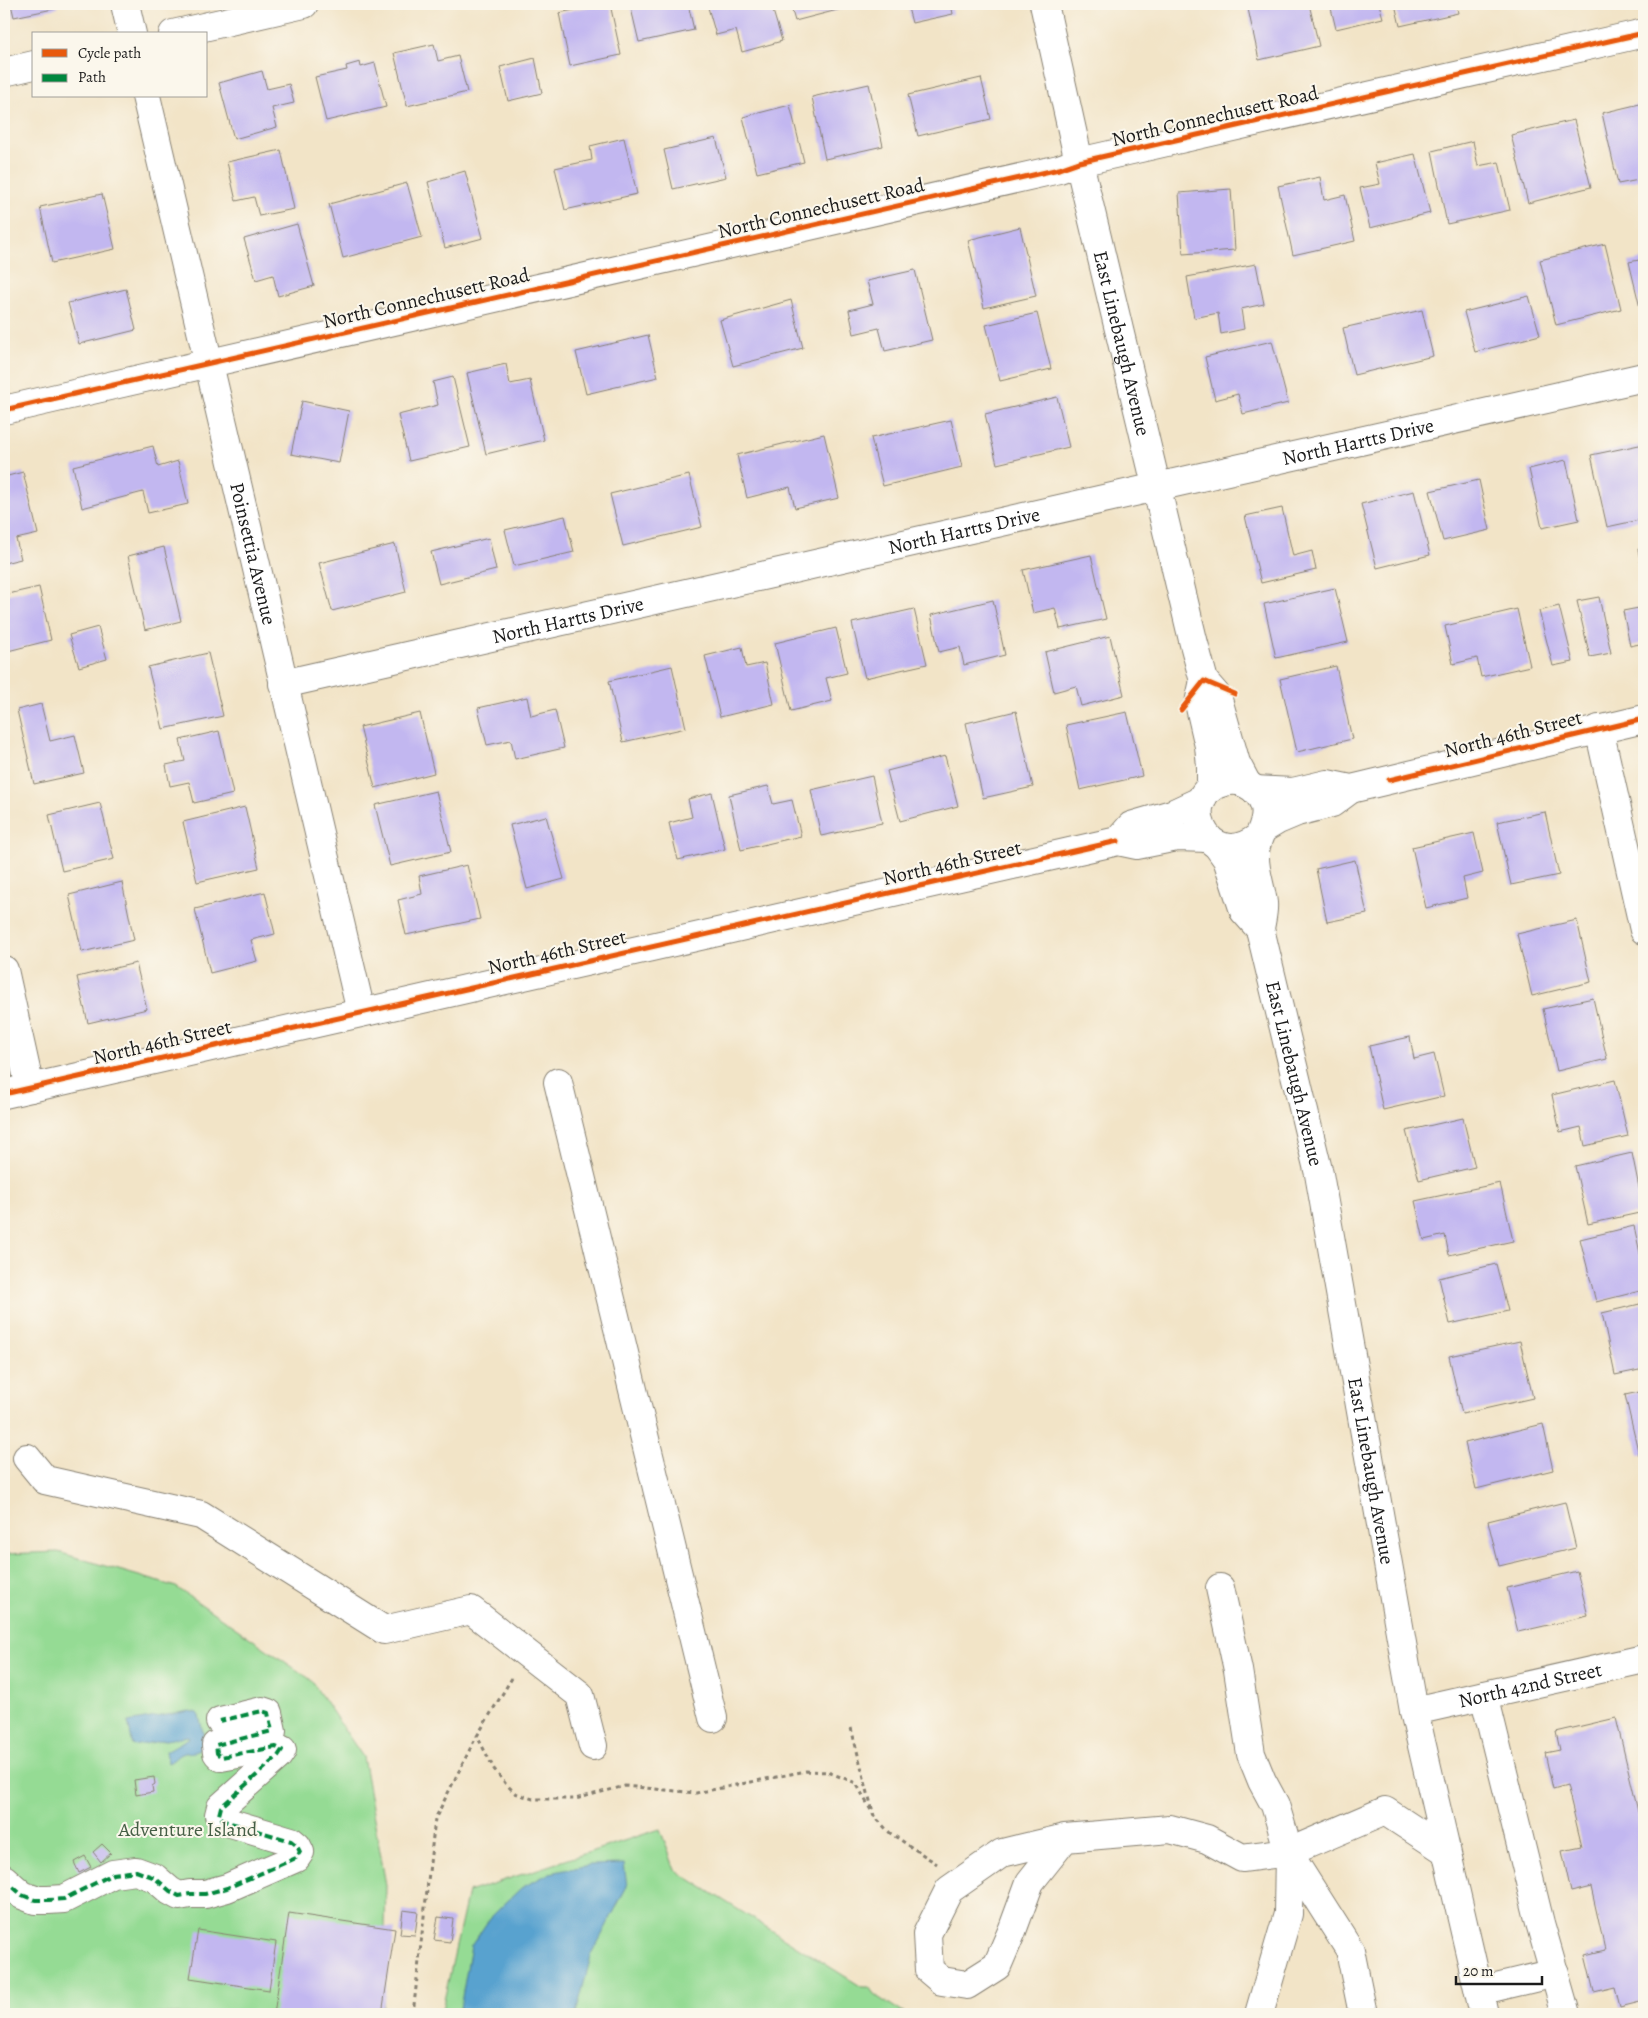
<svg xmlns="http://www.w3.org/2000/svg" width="1648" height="2018" font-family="Alegreya,serif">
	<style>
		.green { fill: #95db94; stroke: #587c58 }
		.water { fill: #58a2cf; stroke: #3a5f76 }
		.building { fill: #c2b7f0 }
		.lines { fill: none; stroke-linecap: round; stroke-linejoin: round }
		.minor-casing { stroke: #878072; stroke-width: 30 }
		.path { stroke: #878072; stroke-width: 3; stroke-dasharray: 4 4; stroke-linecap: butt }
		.minor { stroke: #fff; stroke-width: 28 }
		.quiet { stroke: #00873e; stroke-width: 4; stroke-dasharray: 8 4; stroke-linecap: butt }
		.cycleway-casing { stroke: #fbf7ec; stroke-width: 8 }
		.cycleway { stroke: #e8590c; stroke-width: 5 }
		.labels { text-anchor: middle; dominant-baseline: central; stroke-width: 4; stroke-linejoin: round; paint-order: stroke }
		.street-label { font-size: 20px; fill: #1c1c1c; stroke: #fbf7ec }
		.park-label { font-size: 20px; fill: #465f46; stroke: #fbf7ec }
	</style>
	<rect width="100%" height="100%" fill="#fbf7ec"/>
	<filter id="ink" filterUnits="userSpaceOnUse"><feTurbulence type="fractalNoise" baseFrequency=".02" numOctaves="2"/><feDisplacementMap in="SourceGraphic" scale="10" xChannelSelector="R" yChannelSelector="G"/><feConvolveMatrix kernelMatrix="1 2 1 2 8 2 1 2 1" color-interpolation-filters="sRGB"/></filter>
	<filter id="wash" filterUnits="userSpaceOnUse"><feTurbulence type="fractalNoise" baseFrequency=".0096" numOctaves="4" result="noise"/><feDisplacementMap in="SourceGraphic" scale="20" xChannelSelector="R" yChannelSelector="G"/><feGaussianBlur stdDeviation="1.12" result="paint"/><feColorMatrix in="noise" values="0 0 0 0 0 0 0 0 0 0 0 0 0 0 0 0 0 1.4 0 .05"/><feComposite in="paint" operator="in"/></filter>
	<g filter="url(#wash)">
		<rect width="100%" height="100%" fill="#f2e4c7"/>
		<g class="green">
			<path d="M58,1552l118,35 134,92 53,78 23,128 -3,129h-379v-460z"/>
			<path d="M660,1829l15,41 187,117h7l5,7 31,20h-464l27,-122z"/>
		</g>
		<g class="water">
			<path d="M189,1711l8,2 2,3c2,10 10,29 -2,35 -4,2 -11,1 -16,3 -5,2 -7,7 -13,9l-2,-12 23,-13 -1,-2 -55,10 -5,-24z"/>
			<path d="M624,1864l3,22 -36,70 -15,58h-117l12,-68 19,-28 31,-30 29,-15 39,-8z"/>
		</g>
		<g id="blocks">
			<g class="building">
				<path d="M11,4h46l1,4 -44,9z"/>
				<path d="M602,4h8l11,51 -51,11 -11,-53z"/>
				<path d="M630,4h58l6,26 -55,12z"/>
				<path d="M707,4h64l11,37 -40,11 -6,-22 -20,5z"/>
				<path d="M790,4h58l1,3 -54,14z"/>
				<path d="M907,4h44l2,10 -41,9z"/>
				<path d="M1247,4h62l10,42 -60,14z"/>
				<path d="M1330,4h49l4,14 -47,11z"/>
				<path d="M1395,4h61l2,9 -58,13z"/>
				<path d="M434,44l4,17 20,-5 9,36 -60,14 -13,-53z"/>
				<path d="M535,58l7,35 -34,8 -8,-34z"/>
				<path d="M360,62l1,5 14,-4 11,44 -60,14 -11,-44 32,-7 -1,-4z"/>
				<path d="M262,71l5,18 22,-5 5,19 -22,5 5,19 -43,12 -15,-56z"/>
				<path d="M981,78l10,41 -73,17 -10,-41z"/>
				<path d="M869,84l14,62 -58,13 -13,-62z"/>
				<path d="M1644,103v76l-26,5 -16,-71z"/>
				<path d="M790,105l14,57 -47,11 -14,-56z"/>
				<path d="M1574,120l17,67 -63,16 -17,-68z"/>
				<path d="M624,138l13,56 -72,16 -10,-42 37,-8 -2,-14z"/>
				<path d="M716,138l10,39 -53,12 -9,-39z"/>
				<path d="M1473,141l5,25 21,-4 11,48 -63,14 -15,-73z"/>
				<path d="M281,150l13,59 -35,7 -5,-19 -18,4 -9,-39z"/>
				<path d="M1415,154l15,59 -60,15 -10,-40 20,-4 -5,-21z"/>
				<path d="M465,171l18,67 -38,10 -17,-66z"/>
				<path d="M1320,177l4,23 21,-5 10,46 -62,14 -15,-69z"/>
				<path d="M407,183l15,54 -79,21 -14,-54z"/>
				<path d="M1231,189l4,61 -52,4 -4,-61z"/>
				<path d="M102,194l13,55 -63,14 -12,-56z"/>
				<path d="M297,224l17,62 -36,10 -5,-21 -17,5 -12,-41z"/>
				<path d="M1020,227l16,69 -52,12 -16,-68z"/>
				<path d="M1605,244l16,65 -65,16 -16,-65z"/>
				<path d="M1644,259v48l-4,1 -11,-46z"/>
				<path d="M1256,264l8,40 -23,5 3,20 -23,5 -3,-21 -24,5 -7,-41z"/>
				<path d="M915,270l17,70 -47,11 -6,-23 -25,6 -5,-24 24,-6 -6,-23z"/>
				<path d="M126,289l10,41 -57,14 -11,-41z"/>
				<path d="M1529,296l11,39 -65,17 -11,-40z"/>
				<path d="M791,300l12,48 -70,18 -13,-46z"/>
				<path d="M1422,310l11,46 -79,19 -11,-47z"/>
				<path d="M1037,313l14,56 -51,12 -14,-56z"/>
				<path d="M648,335l10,42 -72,17 -10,-42z"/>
				<path d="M1272,341l16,62 -45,11 -5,-20 -23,6 -10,-43z"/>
				<path d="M506,364l4,20 20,-4 14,60 -58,14 -19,-81z"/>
				<path d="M453,377l17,70 -61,14 -11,-46 40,-10 -5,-23z"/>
				<path d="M1057,397l12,50 -72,17 -12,-50z"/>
				<path d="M302,401l47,10 -10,52 -48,-9z"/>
				<path d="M951,420l11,47 -79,19 -12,-48z"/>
				<path d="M824,434l15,64 -44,10 -5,-21 -43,11 -10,-43z"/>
				<path d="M1644,444v75l-37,8 -16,-72z"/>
				<path d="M153,446l5,21 20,-6 10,43 -40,9 -5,-21 -61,16 -9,-42z"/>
				<path d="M1566,460l13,60 -37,8 -13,-59z"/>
				<path d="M23,472l15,62 -22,5 5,20 -17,4v-86z"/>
				<path d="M689,475l13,52 -79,19 -13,-52z"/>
				<path d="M1479,480l11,50 -47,11 -13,-50z"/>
				<path d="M1414,491l16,64 -53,13 -16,-64z"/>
				<path d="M1282,508l11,48 19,-5 4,19 -55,13 -16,-67z"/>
				<path d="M565,516l9,36 -60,14 -9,-36z"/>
				<path d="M489,538l7,32 -57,14 -8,-32z"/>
				<path d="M395,544l11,48 -74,19 -13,-48z"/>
				<path d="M164,547l17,74 -36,9 -17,-74z"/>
				<path d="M1644,548v28h-1l-5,-27z"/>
				<path d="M1091,555l15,64 -46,10 -5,-21 -22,5 -10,-43z"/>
				<path d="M39,587l12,53 -47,12v-57z"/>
				<path d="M1335,588l13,54 -72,16 -12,-54z"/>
				<path d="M1599,597l12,56 -21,4 -13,-56z"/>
				<path d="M993,600l12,55 -41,10 -4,-18 -21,5 -8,-37z"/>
				<path d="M1559,606l14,56 -20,4 -14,-55z"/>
				<path d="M1644,607v36l-14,3 -7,-35z"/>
				<path d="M914,609l13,55 -62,14 -13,-55z"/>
				<path d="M1517,609l13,57 -49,11 -4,-19 -24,6 -8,-38z"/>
				<path d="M98,627l9,32 -28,8 -10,-32z"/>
				<path d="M836,628l11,45 -21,5 6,23 -41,10 -16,-68z"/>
				<path d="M1110,636l14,59 -43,11 -5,-20 -22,6 -9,-40z"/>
				<path d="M742,647l4,20 19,-4 9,41 -54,13 -15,-61z"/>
				<path d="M208,653l15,63 -60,13 -15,-62z"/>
				<path d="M672,666l14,62 -63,14 -14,-61z"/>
				<path d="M1336,666l16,73 -55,13 -17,-73z"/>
				<path d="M527,697l4,19 24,-6 9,38 -49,11 -4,-19 -24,5 -9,-37z"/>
				<path d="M41,704l9,37 25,-6 9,38 -50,11 -17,-74z"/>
				<path d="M1016,711l17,76 -50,11 -17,-75z"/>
				<path d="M1127,712l15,64 -62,14 -14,-65z"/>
				<path d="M420,713l14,60 -59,15 -15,-61z"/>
				<path d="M219,731l14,63 -39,9 -5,-21 -19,4 -4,-21 19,-4 -5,-21z"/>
				<path d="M945,756l13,50 -58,15 -13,-50z"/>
				<path d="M872,776l10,47 -61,13 -10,-46z"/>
				<path d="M768,786l5,18 19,-4 9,36 -60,14 -12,-55z"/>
				<path d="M436,791l15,61 -61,14 -15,-61z"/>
				<path d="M712,793l13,56 -47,11 -9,-37 23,-6 -4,-18z"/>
				<path d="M100,803l14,56 -52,12 -13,-56z"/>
				<path d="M245,807l14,61 -62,14 -14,-60z"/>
				<path d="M1545,812l14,63 -48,10 -14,-63z"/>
				<path d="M546,816l18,63 -37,10 -17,-64z"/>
				<path d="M1474,833l9,40 -20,5 4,20 -41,10 -14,-61z"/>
				<path d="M1355,860l12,54 -40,8 -11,-53z"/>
				<path d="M467,865l13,54 -74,16 -8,-35 24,-6 -3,-18z"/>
				<path d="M122,882l12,58 -52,12 -13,-57z"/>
				<path d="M265,892l10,42 -24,6 6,21 -47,12 -15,-64z"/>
				<path d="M1577,920l14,62 -59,14 -15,-62z"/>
				<path d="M136,963l11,46 -59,14 -11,-46z"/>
				<path d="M1593,998l14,61 -50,12 -14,-62z"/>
				<path d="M1410,1037l4,22 20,-5 10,42 -61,14 -14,-64z"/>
				<path d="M1615,1080l13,56 -43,10 -4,-19 -21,5 -8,-37z"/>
				<path d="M1463,1118l12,49 -56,13 -13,-49z"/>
				<path d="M1632,1153l12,59 -56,12 -13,-58z"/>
				<path d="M1500,1183l13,58 -64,14 -4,-20 -21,5 -9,-39z"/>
				<path d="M1634,1226l10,45v19l-48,12 -16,-63z"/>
				<path d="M1496,1264l12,47 -58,13 -11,-46z"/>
				<path d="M1644,1303v66l-29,6 -13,-62z"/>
				<path d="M1520,1341l13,57 -71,16 -13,-58z"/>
				<path d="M1644,1391v63l-5,1 -14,-60z"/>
				<path d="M1543,1424l10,46 -77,19 -11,-46z"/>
				<path d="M1565,1502l11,46 -77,18 -11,-45z"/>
				<path d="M1577,1571l11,45 -70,16 -11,-44z"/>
				<path d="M1616,1718l28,119v164l-24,6 -5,-20 -21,5 -9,-37 20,-5 -14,-63 -20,5 -9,-41 20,-4 -15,-62 -14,4 -8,-36 15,-3 -4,-18z"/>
				<path d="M154,1777l1,7 -3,2 1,6 -17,3 -2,-15z"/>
				<path d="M102,1844l9,9 -10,9 -8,-10z"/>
				<path d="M85,1856l6,11 -12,6 -5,-11z"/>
				<path d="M403,1910l15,2 -3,23 -15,-1z"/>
				<path d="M289,1913l106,16 -13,85h-108z"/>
				<path d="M438,1917l15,2 -3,23 -16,-2z"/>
				<path d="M198,1930l78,12 -7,48 -79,-12z"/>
			</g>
		</g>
	</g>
	<g filter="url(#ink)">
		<use href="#blocks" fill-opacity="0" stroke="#878072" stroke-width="1"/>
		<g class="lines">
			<g class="minor-casing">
				<g id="minor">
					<path d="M125,4l7,30"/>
					<path id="s1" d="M1044,4l35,158 114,478 11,41 13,15 19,67 11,21"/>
					<path d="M173,34l131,-30"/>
					<path d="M4,72l30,-7"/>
					<path id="s2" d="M146,96l215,916"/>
					<path d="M4,410l1055,-241 20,-7 565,-129"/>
					<path id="s3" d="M283,684l1361,-307"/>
					<path d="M1203,685l-4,18 10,43 2,20v22"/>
					<path d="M1599,729l45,201"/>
					<path d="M1255,790l38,2 34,-8 24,5 293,-70"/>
					<path d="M1263,829l15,-9 19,-8 35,-9 19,-14"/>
					<path id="s4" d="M1257,838c-52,38 -83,-45 -33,-56 8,-2 15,-2 22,2 9,4 17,13 19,23 4,17 -10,30 -10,47 -1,16 6,33 8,49 1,8 -2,18 -3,26l59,245 95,537 70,303"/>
					<path d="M1118,841l13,-15 41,-12 30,-14"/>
					<path d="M1217,845l10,14 17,52 16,18"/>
					<path d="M4,970l26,118"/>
					<path d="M558,1082l155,636"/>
					<path d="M4,1094l1114,-253 19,4 40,-8 31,1"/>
					<path d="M27,1458l18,22 156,35 183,115 87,-20 109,85 13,51"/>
					<path d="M1220,1588l18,82 13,84 11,27 13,24 14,47 -1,62 -29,100"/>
					<path d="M1484,1695l56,228 26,91"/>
					<path id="s5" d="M1414,1711l230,-52"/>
					<path d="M1065,1838l-35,44 -18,49 -15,35 -30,19 -25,-4 -13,-11 -2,-36 22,-44 53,-37 63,-15 105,-9 37,10 35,19 47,-6 96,-41 61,40"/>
					<path d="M1289,1854l61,96 13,64"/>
					<path d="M4,1879l18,16 13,5h13l16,-1 49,-25 23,-3 19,7 15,13 9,5 11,-2h15l22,-6 69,-30 4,-6 -3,-6 -6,-5 -67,-20 -5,-6 2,-8 57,-51 4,-6 -6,-3 -55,10 -4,-4 -1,-8 56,-14 -4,-18 -6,-2 -42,10"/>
					<path d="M1479,1991l76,-18"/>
				</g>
			</g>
			<g class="path">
				<path d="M512,1678l-35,58 17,33 11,14 10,10 18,6h42l50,-13 71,7 110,-22 22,1 28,11 18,33"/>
				<path d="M851,1728l23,88 16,17 47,31"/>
				<path d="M413,2014l22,-195 41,-82"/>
			</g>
			<use href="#minor" class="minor"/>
			<path class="quiet" d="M4,1879l18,16 13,5h13l16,-1 49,-25 23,-3 19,7 15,13 9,5 11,-2h15l22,-6 69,-30 4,-6 -3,-6 -6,-5 -67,-20 -5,-6 2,-8 57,-51 4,-6 -6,-3 -55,10 -4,-4 -1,-8 56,-14 -4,-18 -6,-2 -42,10"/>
			<g class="cycleway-casing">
				<g id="cycleway">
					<path d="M4,410l1055,-241 20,-7 565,-129"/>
					<path d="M1181,710l23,-29 31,13"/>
					<path d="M1389,780l255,-61"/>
					<path d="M4,1094l1114,-253"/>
				</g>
			</g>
			<use href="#cycleway" class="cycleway"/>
		</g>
	</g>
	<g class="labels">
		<g class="street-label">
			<text transform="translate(1215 116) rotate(-13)">North Connechusett Road</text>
			<text transform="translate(821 208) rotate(-13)">North Connechusett Road</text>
			<text transform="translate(426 298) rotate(-13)">North Connechusett Road</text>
			<text stroke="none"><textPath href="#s1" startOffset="348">East Linebaugh Avenue</textPath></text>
			<text stroke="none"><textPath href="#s3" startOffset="1102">North Hartts Drive</textPath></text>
			<text stroke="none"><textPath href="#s3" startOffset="698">North Hartts Drive</textPath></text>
			<text stroke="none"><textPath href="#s2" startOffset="470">Poinsettia Avenue</textPath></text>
			<text stroke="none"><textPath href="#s3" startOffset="292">North Hartts Drive</textPath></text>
			<text transform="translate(1513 734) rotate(-14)">North 46th Street</text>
			<text transform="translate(952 863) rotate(-13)">North 46th Street</text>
			<text transform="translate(557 952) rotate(-13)">North 46th Street</text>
			<text transform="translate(162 1042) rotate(-13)">North 46th Street</text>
			<text stroke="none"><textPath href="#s4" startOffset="451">East Linebaugh Avenue</textPath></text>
			<text stroke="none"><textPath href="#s4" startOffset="856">East Linebaugh Avenue</textPath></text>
			<text stroke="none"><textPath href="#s5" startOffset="119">North 42nd Street</textPath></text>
		</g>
		<g class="park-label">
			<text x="188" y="1829">Adventure Island</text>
		</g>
	</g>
	<rect width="1648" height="2018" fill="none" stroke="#fbf7ec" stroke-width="20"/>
	<rect x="32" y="32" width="175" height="65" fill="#fbf7ec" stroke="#a29f99"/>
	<rect x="42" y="49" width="25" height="8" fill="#e8590c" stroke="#a29f99"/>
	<text x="78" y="58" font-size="15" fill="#1c1c1c">Cycle path</text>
	<rect x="42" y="74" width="25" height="8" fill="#00873e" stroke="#a29f99"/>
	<text x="78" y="82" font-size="15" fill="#1c1c1c">Path</text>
	<path d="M1456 1976v8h86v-8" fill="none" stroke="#1c1c1c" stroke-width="2.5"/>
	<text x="1463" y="1976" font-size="15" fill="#1c1c1c" stroke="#fbf7ec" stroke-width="4" paint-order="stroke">20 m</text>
</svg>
